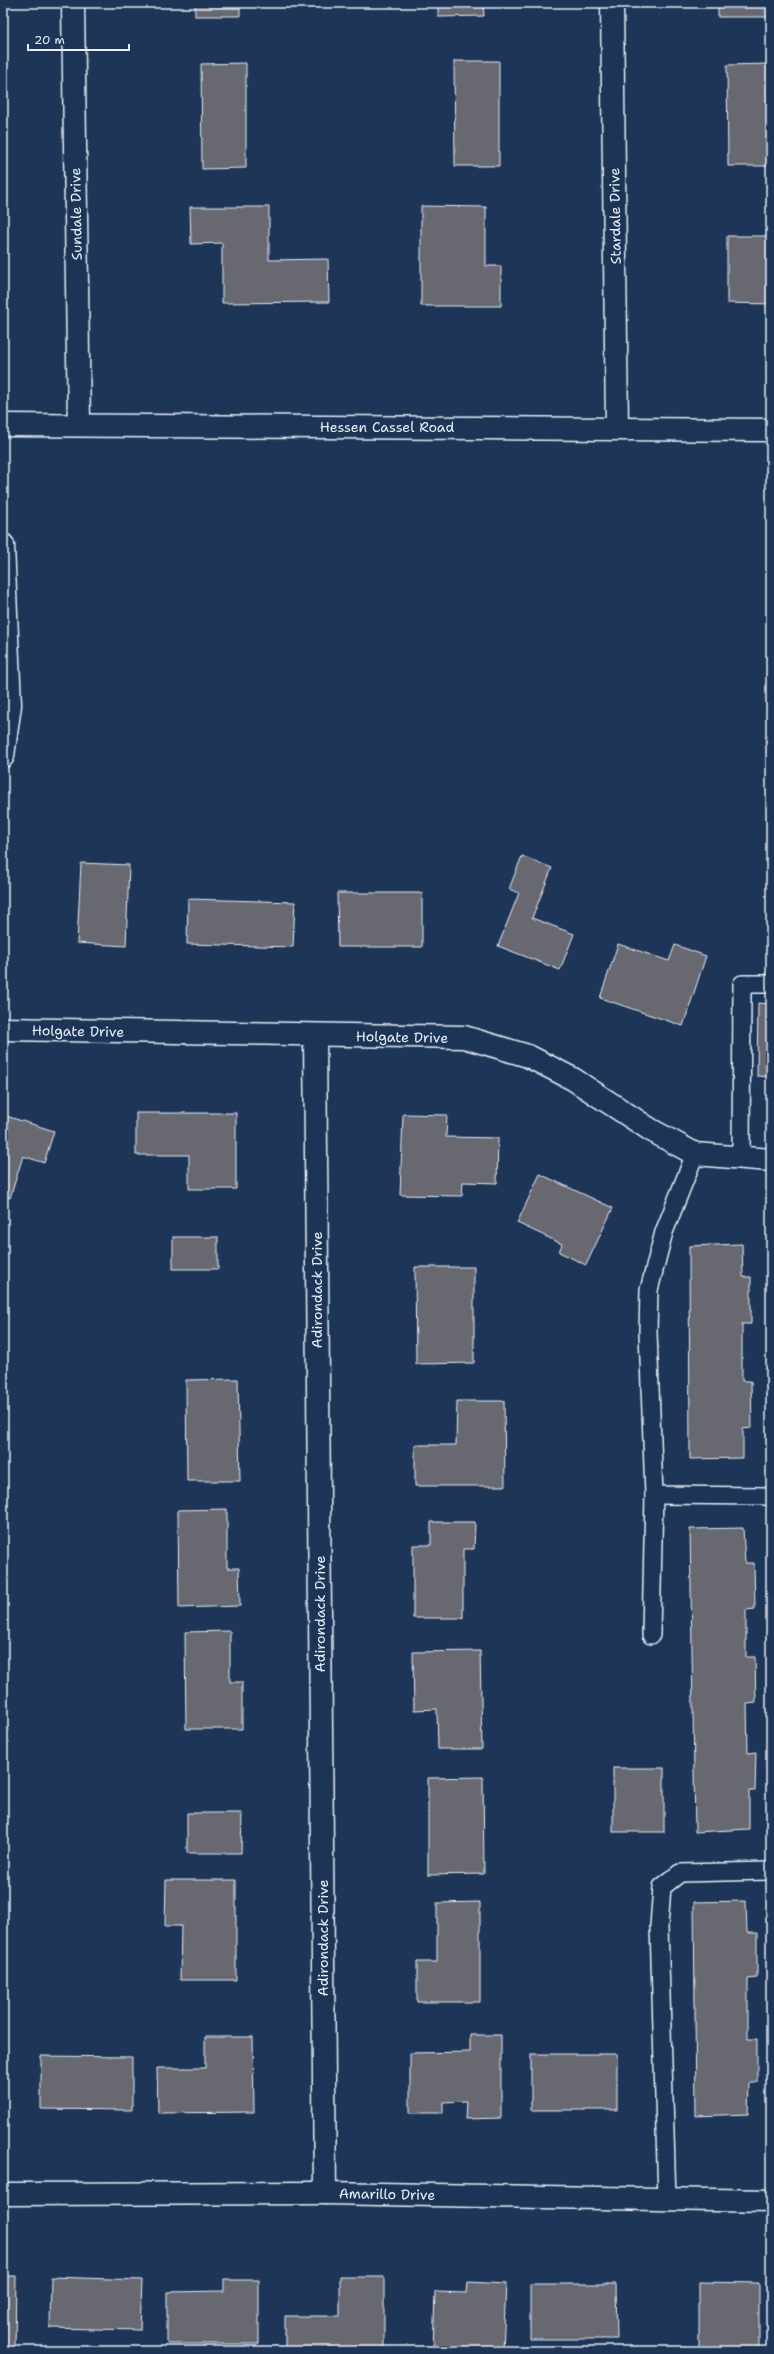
<svg xmlns="http://www.w3.org/2000/svg" width="774" height="2354" font-family="'Shantell Sans',sans-serif">
	<style>
		.building { fill: #686871; stroke: #e8f1f8 }
		.lines { fill: none; stroke-linecap: round; stroke-linejoin: round }
		.service-casing { stroke: #e8f1f8; stroke-width: 20 }
		.minor-casing { stroke: #e8f1f8; stroke-width: 25 }
		.secondary-casing { stroke: #e8f1f8; stroke-width: 25 }
		.service { stroke: #1d3557; stroke-width: 17 }
		.minor { stroke: #1d3557; stroke-width: 22 }
		.secondary { stroke: #1d3557; stroke-width: 22 }
		.labels { text-anchor: middle; dominant-baseline: central; stroke-width: 3; stroke-linejoin: round; paint-order: stroke }
		.street-label { font-size: 14px; fill: #e8f1f8; stroke: #1d3557 }
	</style>
	<rect width="100%" height="100%" fill="#1d3557"/>
	<filter id="ink" filterUnits="userSpaceOnUse"><feTurbulence type="fractalNoise" baseFrequency=".025" numOctaves="2"/><feDisplacementMap in="SourceGraphic" scale="8" xChannelSelector="R" yChannelSelector="G"/><feConvolveMatrix kernelMatrix="1 2 1 2 8 2 1 2 1" color-interpolation-filters="sRGB"/></filter>
	<g filter="url(#ink)">
		<g class="building">
			<rect x="195" y="3" width="45" height="13"/>
			<path d="M438,3h45l1,13 -46,1z"/>
			<rect x="718" y="3" width="53" height="14"/>
			<path d="M454,61h45v105h-44z"/>
			<path d="M246,63v105l-44,1 -1,-105z"/>
			<path d="M769,64l1,102h-42l-1,-101z"/>
			<path d="M421,206l65,1v59h15v40h-80z"/>
			<path d="M190,207h79v53l59,-1 1,43 -107,1v-60l-31,1z"/>
			<path d="M727,236h44v68l-44,-1z"/>
			<path d="M522,856l30,12 -20,50 42,16 -14,36 -62,-24 21,-53 -10,-4z"/>
			<path d="M81,863l48,2 -3,81 -49,-3z"/>
			<path d="M337,893h85v54h-84z"/>
			<path d="M188,899l107,3 -2,45 -106,-3z"/>
			<path d="M618,944l51,17 6,-16 31,11 -23,70 -83,-28z"/>
			<path d="M758,1003l13,1v73l-14,-1z"/>
			<path d="M136,1113h100v76h-47v-34h-53z"/>
			<path d="M403,1114l44,1 -1,22 52,1 -1,45 -34,-1 -1,14 -62,-1z"/>
			<path d="M3,1115l51,16 -10,32 -21,-7 -13,42 -7,-2z"/>
			<path d="M540,1174l73,34 -27,57 -27,-13 3,-8 -45,-21z"/>
			<rect x="173" y="1237" width="45" height="32"/>
			<path d="M742,1244l1,33h8v47h-9v57h9l1,47 -9,1v29l-53,1 -1,-213z"/>
			<path d="M415,1267h59v96l-58,1z"/>
			<path d="M238,1379l2,102h-53l-1,-101z"/>
			<path d="M457,1401h47l1,85h-90v-41h41z"/>
			<path d="M227,1509v59h12l1,38 -61,2 -1,-98z"/>
			<path d="M431,1522h44l-1,27h-11v69h-50v-73h18z"/>
			<path d="M743,1528l2,35h9l1,46 -9,1v47h9l1,46 -9,1 1,49 8,-1 -1,39h-6v38l-54,3 -5,-303z"/>
			<path d="M230,1631v51h12v47h-56l-1,-97z"/>
			<rect x="3" y="1640" width="2" height="36"/>
			<path d="M480,1651l2,98h-44l-1,-40 -23,1 -1,-58z"/>
			<rect x="613" y="1768" width="51" height="64"/>
			<path d="M483,1777l1,97 -56,1v-97z"/>
			<path d="M187,1813h55l-1,40h-54z"/>
			<path d="M166,1880h70v100h-56l1,-54h-16z"/>
			<path d="M746,1901l1,32h10v45l-9,1v60h9v43h-8l-1,32 -52,2 -2,-214z"/>
			<path d="M480,1902v100h-63v-40h20v-59z"/>
			<path d="M470,2035h31v83l-36,1 1,-18 -23,1v11h-33v-60l60,-1z"/>
			<path d="M205,2037h48l1,75 -96,1 -1,-45h48z"/>
			<rect x="531" y="2054" width="86" height="56"/>
			<path d="M41,2056l91,1v53l-91,-1z"/>
			<path d="M3,2276h13l-1,75h-12z"/>
			<path d="M51,2277l91,3 -2,50 -90,-2z"/>
			<path d="M340,2277h44v74h-99v-35h55z"/>
			<path d="M224,2280h35v64h-92v-52l57,-1z"/>
			<path d="M468,2282l38,2 -3,67 -70,-2 2,-57 32,1z"/>
			<path d="M699,2282l60,1v68h-60z"/>
			<path d="M530,2284h86l1,55h-87z"/>
		</g>
		<g class="lines">
			<g class="service-casing">
				<g id="service">
					<path d="M695,1154l-31,78 -15,58 -1,42 6,163 117,1"/>
					<path d="M741,1158l1,-174h29"/>
					<path d="M651,1635l3,-140"/>
					<path d="M667,2200l-8,-274 3,-39 18,-14 91,-2"/>
				</g>
			</g>
			<g class="minor-casing">
				<g id="minor">
					<path d="M73,3l6,422"/>
					<path d="M612,3l5,425"/>
					<path d="M3,545l7,160 -7,51"/>
					<path d="M3,1029l461,8 64,19 45,23 78,51 44,24 76,6"/>
					<path d="M315,1036l10,1157"/>
					<path d="M3,2194l322,-1 446,8"/>
				</g>
			</g>
			<g class="secondary-casing">
				<path id="secondary" d="M3,425l768,5"/>
			</g>
			<use href="#service" class="service"/>
			<use href="#minor" class="minor"/>
			<use href="#secondary" class="secondary"/>
		</g>
	</g>
	<g class="labels">
		<g class="street-label">
			<text transform="translate(76 214) rotate(-91)">Sundale Drive</text>
			<text transform="translate(615 216) rotate(-91)">Stardale Drive</text>
			<text x="387" y="427">Hessen Cassel Road</text>
			<text transform="translate(78 1031) rotate(1)">Holgate Drive</text>
			<text transform="translate(402 1037) rotate(1)">Holgate Drive</text>
			<text transform="translate(317 1290) rotate(-90)">Adirondack Drive</text>
			<text transform="translate(320 1614) rotate(-90)">Adirondack Drive</text>
			<text transform="translate(323 1938) rotate(-90)">Adirondack Drive</text>
			<text transform="translate(387 2194) rotate(1)">Amarillo Drive</text>
		</g>
	</g>
	<rect width="774" height="2354" fill="none" stroke="#1d3557" stroke-width="16"/>
	<rect x="8" y="8" width="758" height="2338" fill="none" stroke="#e8f1f8" stroke-width="1.5" filter="url(#ink)"/>
	<path d="M28 44v6h101v-6" fill="none" stroke="#e8f1f8" stroke-width="2"/>
	<text x="34" y="44" font-size="12" fill="#e8f1f8" stroke="#1d3557" stroke-width="3" paint-order="stroke">20 m</text>
</svg>
